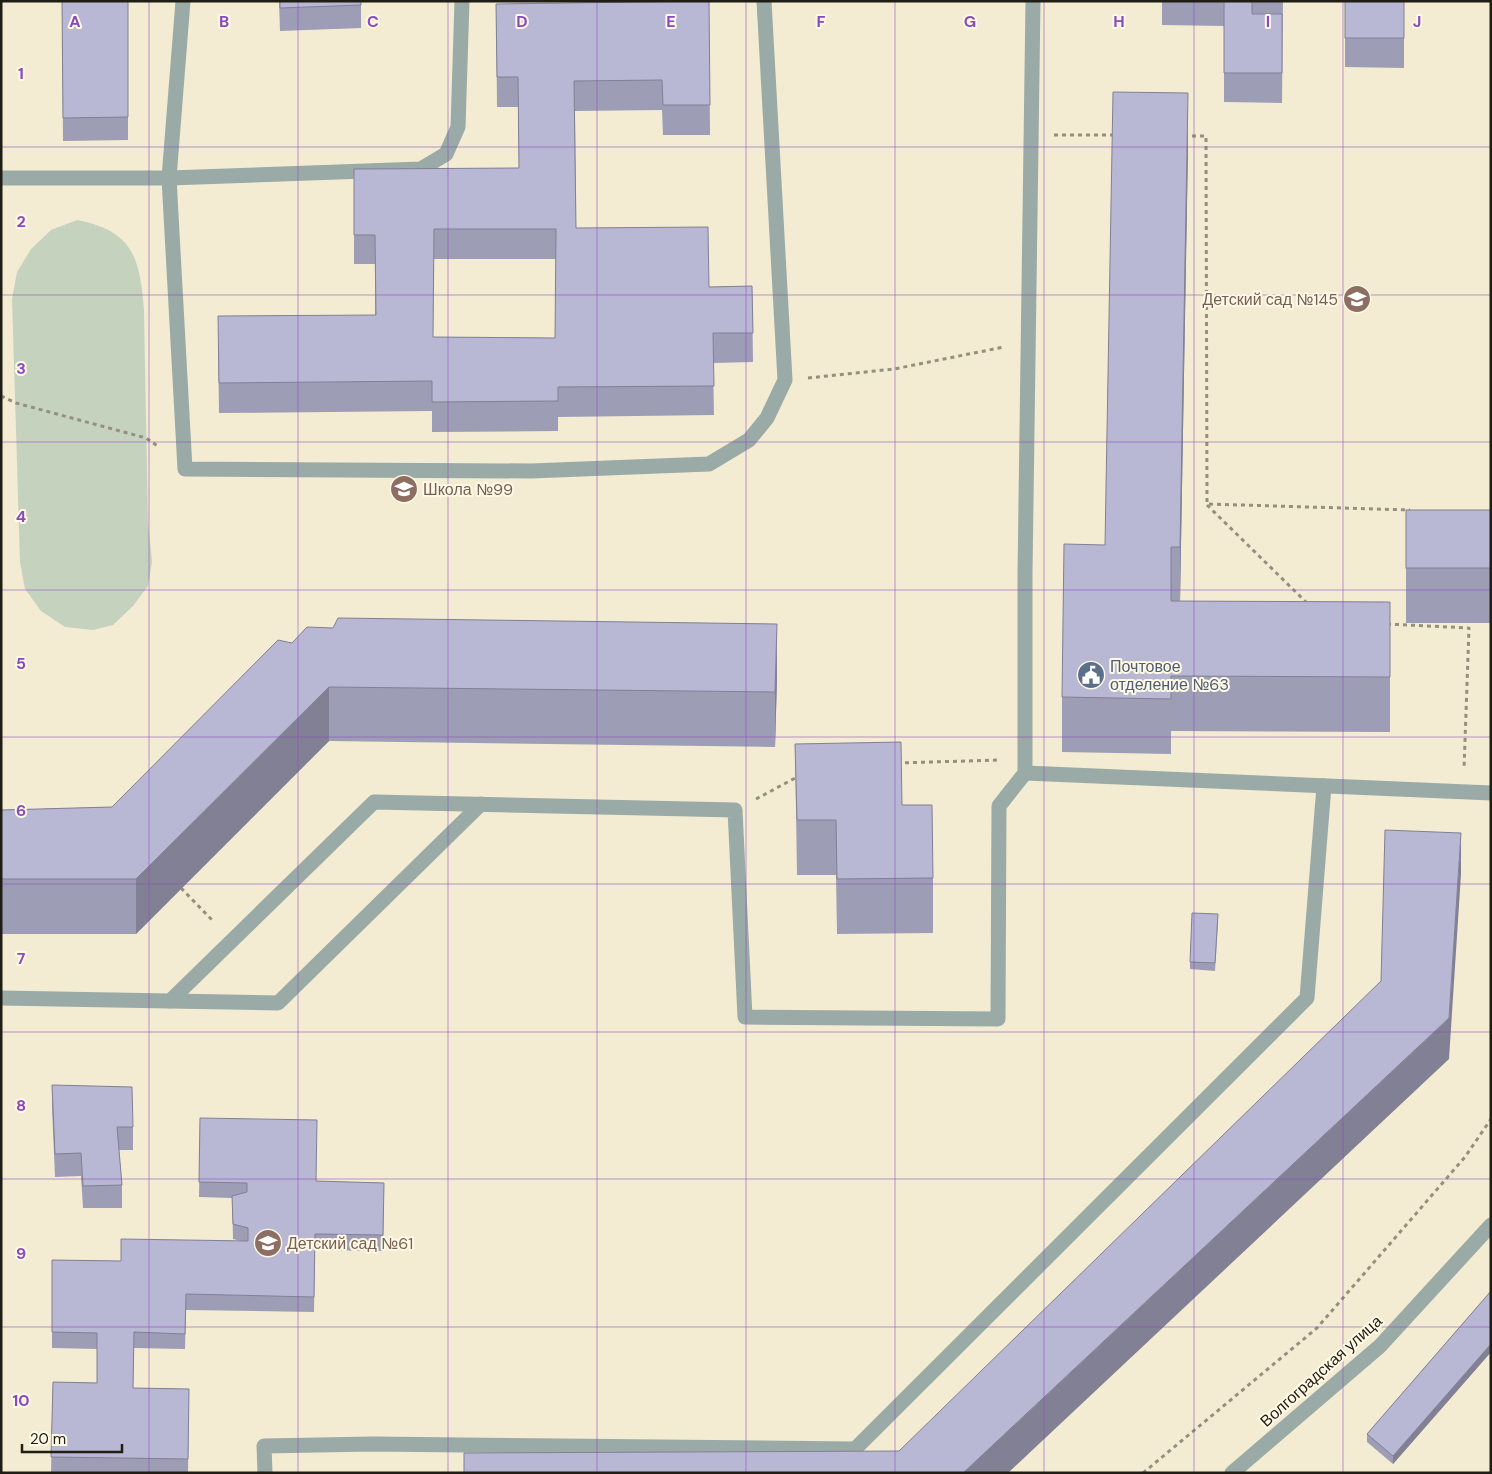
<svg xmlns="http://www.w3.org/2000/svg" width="1492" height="1474" font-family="'DM Sans',sans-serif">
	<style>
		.green { fill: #c5d3be }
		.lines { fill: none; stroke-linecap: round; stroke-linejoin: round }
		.path { stroke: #95907e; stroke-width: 3; stroke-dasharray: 4 4; stroke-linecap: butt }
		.minor { stroke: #9aaaa6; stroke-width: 15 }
		.wall { fill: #9e9db6; fill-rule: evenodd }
		.shaded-wall { fill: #818094 }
		.building { fill: #b8b7d4; stroke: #818094; fill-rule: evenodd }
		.grid { fill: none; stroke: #8a49be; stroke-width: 1; stroke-opacity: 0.55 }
		.labels { text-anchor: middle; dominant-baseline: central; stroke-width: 4; stroke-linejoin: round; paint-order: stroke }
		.education-label { font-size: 16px; fill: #785e54; stroke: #fff9e5; text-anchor: start }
		.service-label { font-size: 16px; fill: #4e5e75; stroke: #fff9e5; text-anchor: start }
		.street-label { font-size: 16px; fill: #1f1d14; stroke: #fff9e5 }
		.grid-label { font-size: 16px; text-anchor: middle; font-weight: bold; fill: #8a49be; stroke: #fff9e5; stroke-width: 4; stroke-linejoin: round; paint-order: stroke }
	</style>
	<rect width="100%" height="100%" fill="#f3ecd3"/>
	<path class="green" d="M77,220c57,11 63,39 67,91l4,211 4,40 -4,24 -15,20 -20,19 -20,5 -28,-3 -24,-16 -16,-22 -5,-27 -8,-263 5,-27 14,-23 20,-19z"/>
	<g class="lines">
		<g class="path">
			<path d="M1054,135h62"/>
			<path d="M1184,136h22l1,368 203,6"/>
			<path d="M808,378l86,-9 110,-22"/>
			<path d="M1,396l15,7 130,35 13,9"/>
			<path d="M1207,505l101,99"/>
			<path d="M1387,624l82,4 -5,141"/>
			<path d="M897,763l104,-3"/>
			<path d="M756,799l43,-23"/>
			<path d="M181,888l33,34"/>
			<path d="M1143,1473l174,-145 148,-171 26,-38"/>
		</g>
		<g class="minor">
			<path d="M183,1l-14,177 16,291 346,2 178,-7 40,-24 18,-22 18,-38 -21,-379"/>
			<path d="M1,178h168l252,-9 25,-15 12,-27 4,-126"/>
			<path d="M1025,773l466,20"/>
			<path d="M1,998l169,3 204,-199 361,8 10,207 253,2 1,-213 26,-33v-200l8,-572"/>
			<path d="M170,1001l108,2 203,-199"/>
			<path d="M265,1473l-1,-27 109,-2 482,5 452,-451 17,-212"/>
			<path d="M1232,1473l148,-127 111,-121"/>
		</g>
	</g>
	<g class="wall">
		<path d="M62,1h66v139l-65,1z"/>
		<path d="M279,1h82v27l-81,3z"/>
		<path d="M709,1l1,134h-47l-1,-25 -87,1 1,117 133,59 43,-1 1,76 -40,1 1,52 -156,2v14l-126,1v-21l-213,2 -1,-67 157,-31v-51h-21v-95l165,-1 -1,-61h-21l-1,-103zM434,259h122l-1,79 -122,-1z"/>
		<path d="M1162,1h121l-1,102 -58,-1v-76l-62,-1z"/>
		<path d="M1345,1h59v67l-59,-1z"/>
		<path d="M1188,148l-8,453 210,1v130l-219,-1v23l-109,-2v-55l43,-152z"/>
		<rect x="1406" y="510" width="85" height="113"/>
		<path d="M292,643l485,36 -2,68 -446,-6 -193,193h-135v-124l111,-3z"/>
		<path d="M795,744l107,61 31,73v55l-96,1 -1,-59h-39z"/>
		<path d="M1218,922l-3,49 -25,-2v-7z"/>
		<path d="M52,1085l81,42v23h-14l3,35v23h-39l-2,-32 -26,1 -3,-69z"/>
		<path d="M200,1118l117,63 67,2 -1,68 -68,-1 -1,62 -128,-2 -1,39 -51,-1 -1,40 56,1 -1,84h-137l2,-91 44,1v-34l-45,-1v-88l69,1 120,-20 -8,-2 -1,-41 -33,-1z"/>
		<path d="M1491,1291v61l-98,112 -26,-22v-8z"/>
	</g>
	<g class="shaded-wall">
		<path d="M1188,93v55l-8,454v-55z"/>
		<path d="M777,624v55l-2,68v-55z"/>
		<path d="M329,687v54l-193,193v-55z"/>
		<path d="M1461,833v41l-12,185 -441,414h-45l486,-455z"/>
		<path d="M1491,1344v8l-98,112v-8z"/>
	</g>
	<g class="building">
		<path d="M62,1h66v116l-65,1z"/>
		<path d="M280,1h81v4l-81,3z"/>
		<path d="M709,1l1,104h-47l-1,-25 -88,1 2,147 132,-1 1,60 43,-1 1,47h-40l1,53 -156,1v14l-126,1v-21l-213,2 -1,-67 158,-1 -1,-80h-21v-66l165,-1 -1,-91h-21l-1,-73zM434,229h122l-1,109 -122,-1z"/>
		<path d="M1224,1h28v13h30v59h-58z"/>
		<rect x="1345" y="1" width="59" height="37"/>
		<path d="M1113,92l75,1 -8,454h-9v54l219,1v75l-219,-1v23l-109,-2 2,-153 41,1z"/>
		<rect x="1406" y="510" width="85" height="58"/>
		<path d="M338,618l439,6 -2,68 -446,-5 -193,192h-135v-69l111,-3 166,-167 14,3 15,-16 26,1z"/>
		<path d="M901,742l1,63h30l1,73 -96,1 -1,-59h-39l-2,-76z"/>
		<path d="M1385,830l76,3 -12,185 -486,455h-499v-20l435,-2 482,-470z"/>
		<path d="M1192,913l26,1 -3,49 -25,-1z"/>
		<path d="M52,1085l80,2 1,40h-16l5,58 -39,1 -2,-33 -26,1z"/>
		<path d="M200,1118l117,2 -1,61 68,2 -1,52 -68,-1 -1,63 -128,-3 -1,40 -51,-2 -1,56 56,1 -1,70 -137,-2 2,-75 44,1v-50l-45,-1v-72l69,1v-22l127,2v-13l-15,-4 -1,-28 15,-4v-9l-48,-1z"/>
		<path d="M1491,1291v53l-98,112 -26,-22z"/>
	</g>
	<path class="grid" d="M149,1v1472M298,1v1472M448,1v1472M597,1v1472M746,1v1472M895,1v1472M1044,1v1472M1194,1v1472M1343,1v1472M1,147h1490M1,295h1490M1,442h1490M1,590h1490M1,737h1490M1,884h1490M1,1032h1490M1,1179h1490M1,1327h1490"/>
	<defs>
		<g id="school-disc" transform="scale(1.4375)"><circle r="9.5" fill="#8d6e63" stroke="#fff9e5"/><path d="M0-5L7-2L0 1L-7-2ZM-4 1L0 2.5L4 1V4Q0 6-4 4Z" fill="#fff"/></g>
		<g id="civic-disc" transform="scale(1.4375)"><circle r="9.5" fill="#5c6f8a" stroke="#fff9e5"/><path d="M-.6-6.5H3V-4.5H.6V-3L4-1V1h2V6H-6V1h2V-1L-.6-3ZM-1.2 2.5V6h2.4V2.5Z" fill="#fff"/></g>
	</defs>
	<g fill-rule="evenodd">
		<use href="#school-disc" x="1357" y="299"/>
		<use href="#school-disc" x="404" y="489"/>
		<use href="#civic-disc" x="1091" y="675"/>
		<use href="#school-disc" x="268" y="1243"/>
	</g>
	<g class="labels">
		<g class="education-label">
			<text x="1338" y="299" text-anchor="end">Детский сад №145</text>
			<text x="423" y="489">Школа №99</text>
			<text x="287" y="1243">Детский сад №61</text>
		</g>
		<g class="service-label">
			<text x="1110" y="666">Почтовое<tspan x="1110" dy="18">отделение №63</tspan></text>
		</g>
		<g class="street-label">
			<text transform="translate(1321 1371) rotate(-42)">Волгоградская улица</text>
		</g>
	</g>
	<g class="grid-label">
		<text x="75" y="27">A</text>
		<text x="224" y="27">B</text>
		<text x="373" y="27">C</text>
		<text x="522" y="27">D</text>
		<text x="671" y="27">E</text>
		<text x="821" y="27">F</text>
		<text x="970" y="27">G</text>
		<text x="1119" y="27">H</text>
		<text x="1268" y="27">I</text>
		<text x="1417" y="27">J</text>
		<text x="21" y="79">1</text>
		<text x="21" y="227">2</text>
		<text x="21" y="374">3</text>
		<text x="21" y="522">4</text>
		<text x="21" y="669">5</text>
		<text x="21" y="816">6</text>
		<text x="21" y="964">7</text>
		<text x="21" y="1111">8</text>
		<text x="21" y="1259">9</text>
		<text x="21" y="1406">10</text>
	</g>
	<rect width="1492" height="1474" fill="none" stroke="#1f1d14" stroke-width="5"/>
	<path d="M22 1444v8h100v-8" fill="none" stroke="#1f1d14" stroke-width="2.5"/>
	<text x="30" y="1444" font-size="15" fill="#1f1d14" stroke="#fff9e5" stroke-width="4" paint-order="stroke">20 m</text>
</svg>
